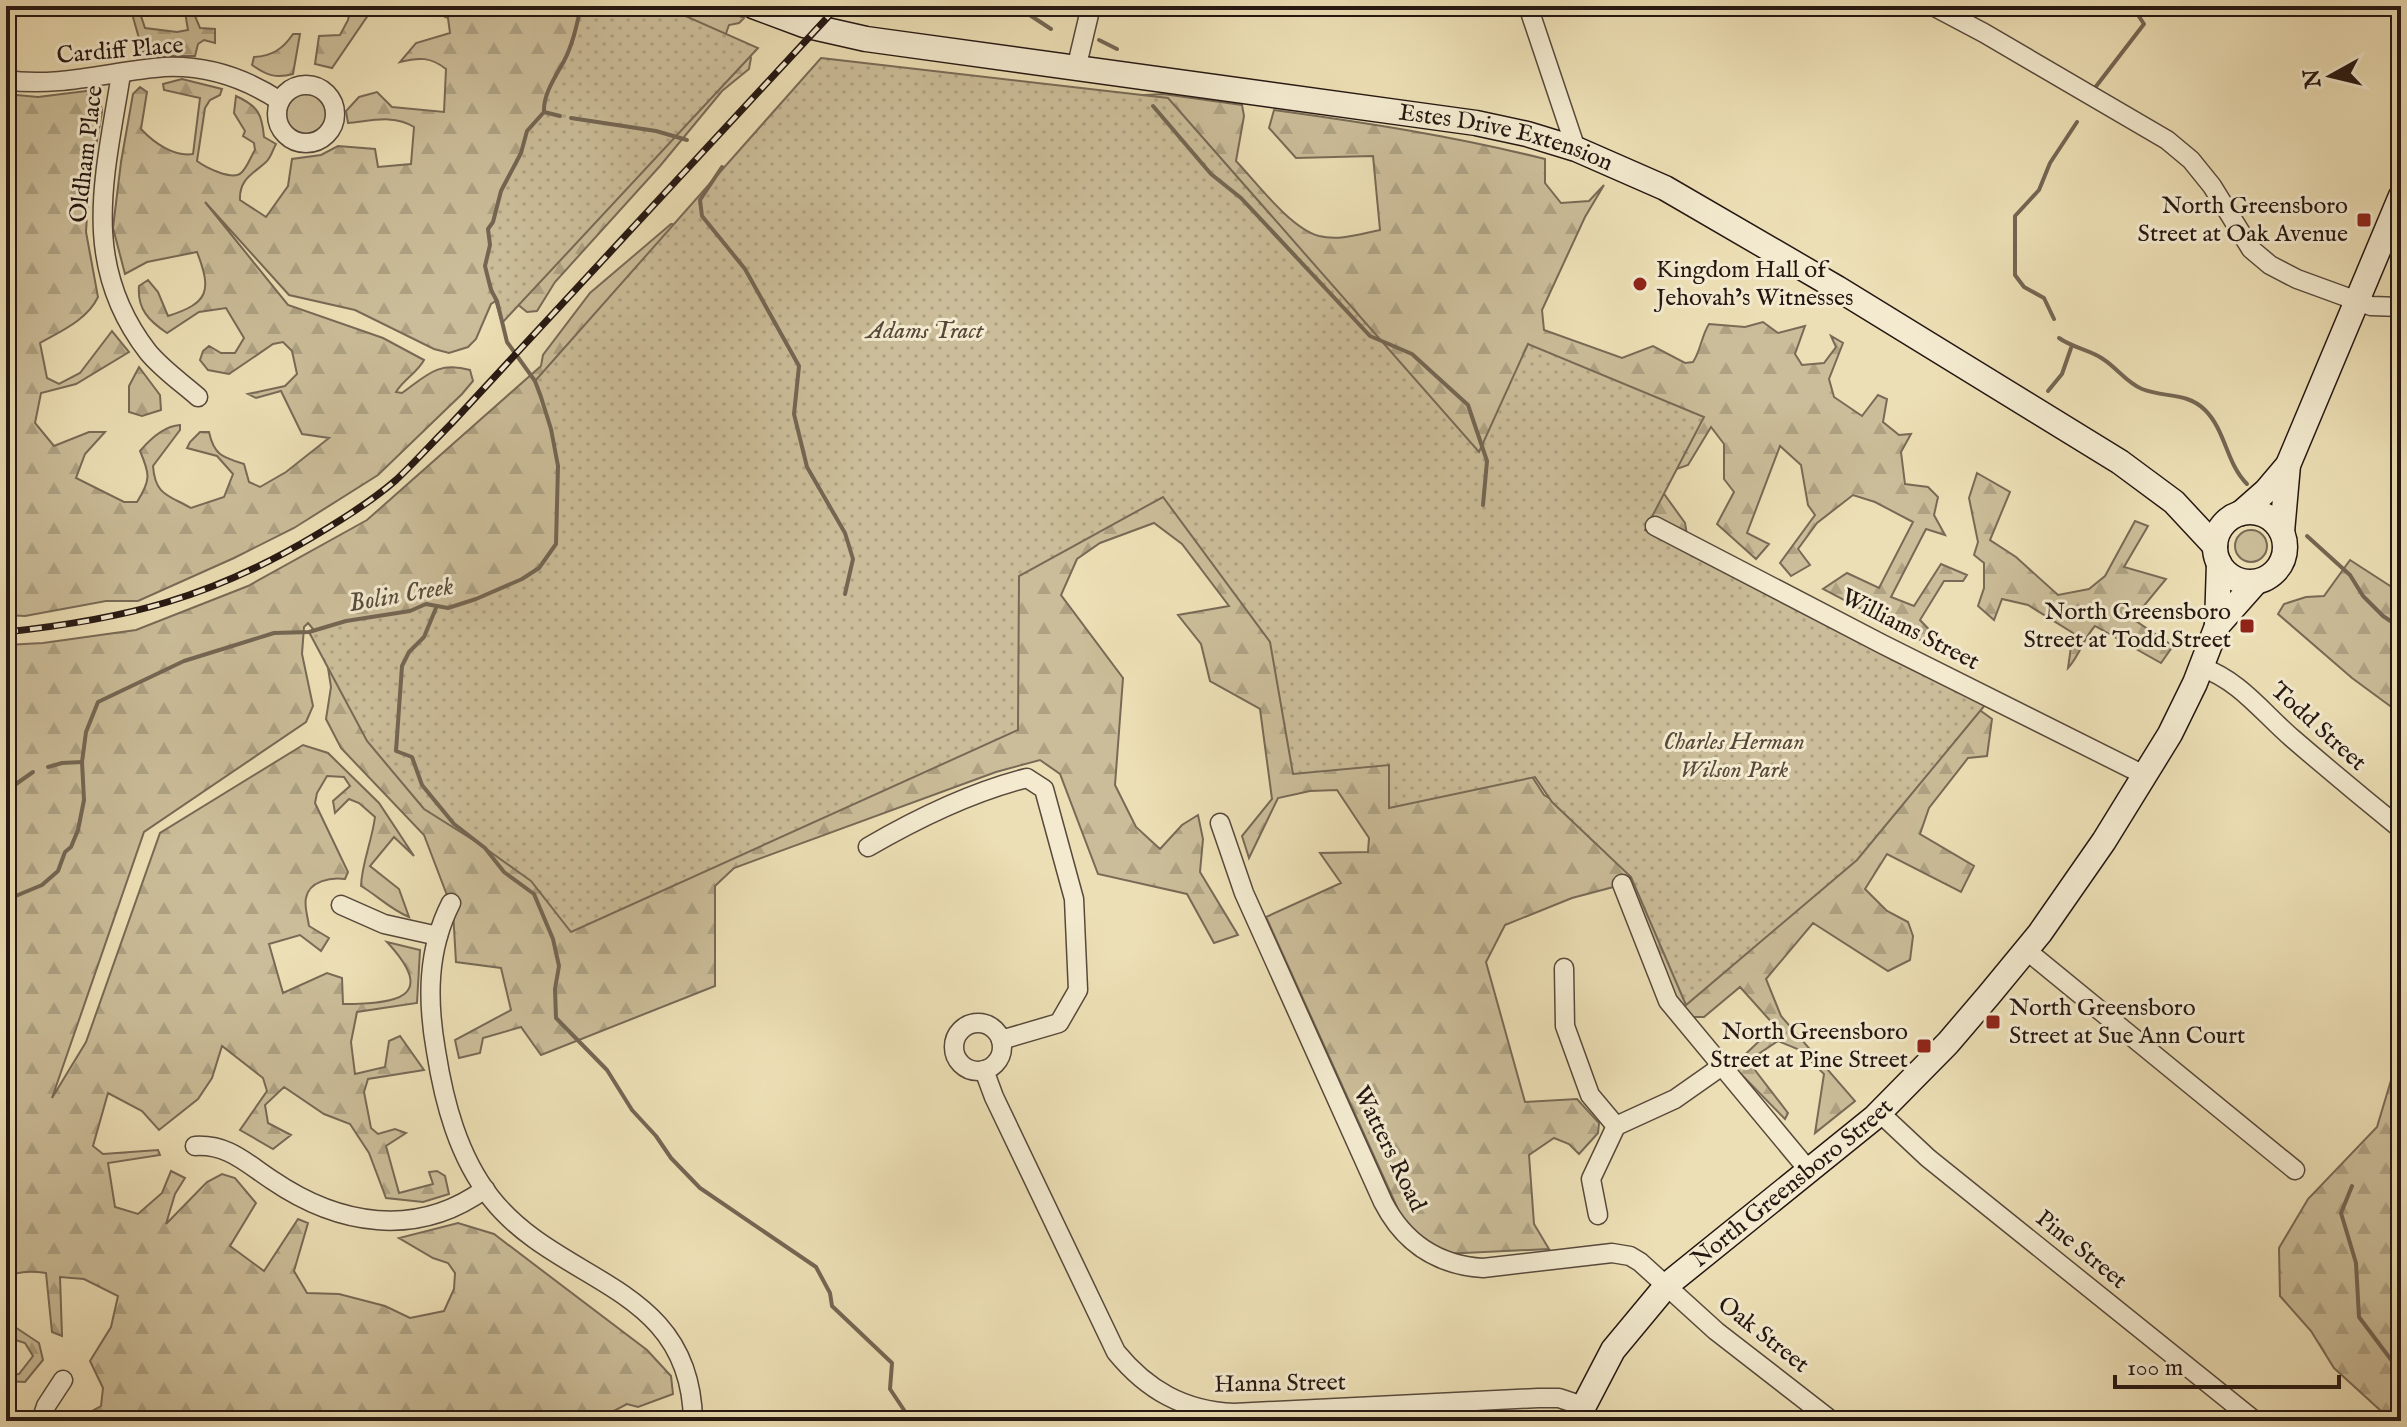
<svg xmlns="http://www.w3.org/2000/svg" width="2407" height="1427" font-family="'IM FELL English',serif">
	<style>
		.green { fill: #cbbd99; stroke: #786a56; stroke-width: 2 }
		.forest { fill: url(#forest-firs); stroke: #786a56; stroke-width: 2 }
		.park { fill: url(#park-dots); stroke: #786a56; stroke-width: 2 }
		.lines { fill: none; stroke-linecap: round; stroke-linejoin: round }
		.stream { stroke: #746653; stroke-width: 4 }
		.minor-casing { stroke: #57493b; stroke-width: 21 }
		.secondary-casing { stroke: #251712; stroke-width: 27 }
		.minor { stroke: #f3eacf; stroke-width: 18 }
		.secondary { stroke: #f3eacf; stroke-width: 24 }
		.rail-casing { stroke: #251712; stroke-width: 7 }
		.rail { stroke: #f3eacf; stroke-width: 4; stroke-dasharray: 12; stroke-linecap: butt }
		.poi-dot { fill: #8f2418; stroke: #f3eacf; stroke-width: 3 }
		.labels { text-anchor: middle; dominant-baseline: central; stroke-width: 6; stroke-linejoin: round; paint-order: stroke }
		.street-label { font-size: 24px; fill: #251712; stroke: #f3eacf }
		.poi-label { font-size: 24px; fill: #251712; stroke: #f3eacf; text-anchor: end }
		.park-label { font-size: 24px; font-style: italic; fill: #57493a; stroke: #f3eacf }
		.water-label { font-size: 26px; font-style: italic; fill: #5a4c3d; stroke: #f3eacf }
	</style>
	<defs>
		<pattern id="forest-firs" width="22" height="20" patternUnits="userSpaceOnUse" patternTransform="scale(2)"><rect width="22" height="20" fill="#cbbd99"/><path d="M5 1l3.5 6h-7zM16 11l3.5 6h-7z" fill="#aea283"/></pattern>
		<pattern id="park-dots" width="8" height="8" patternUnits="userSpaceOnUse" patternTransform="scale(2)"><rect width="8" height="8" fill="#cbbd99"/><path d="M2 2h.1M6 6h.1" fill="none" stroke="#aea283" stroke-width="1.8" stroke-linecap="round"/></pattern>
	</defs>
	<rect width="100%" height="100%" fill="#eddfb5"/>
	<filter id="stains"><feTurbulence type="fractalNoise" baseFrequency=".0025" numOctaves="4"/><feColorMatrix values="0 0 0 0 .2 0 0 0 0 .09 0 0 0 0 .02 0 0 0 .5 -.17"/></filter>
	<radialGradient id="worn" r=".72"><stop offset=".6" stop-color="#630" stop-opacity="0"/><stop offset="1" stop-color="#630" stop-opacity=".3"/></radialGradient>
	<g class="green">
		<circle cx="306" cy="114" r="21"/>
		<circle cx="2251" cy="546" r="16"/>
	</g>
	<g class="forest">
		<path d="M184,6h12l-1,10 5,12 15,1v14l-11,-3 -6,4 -3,12h-51l-13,-46h8l6,18 32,4 11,-2z"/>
		<path d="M351,6h26l-6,5 -39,57 -17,-4 4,-28 21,-1 8,-15z"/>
		<path d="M429,6h289l26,12 -5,5 -10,2 -5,14 21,7 6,12 -2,11 -27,22 -62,75 -105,116 -18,29 -10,1 -21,-17 -15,9 -15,35 -8,8 -19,6 -15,-4 -79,-39 -66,-15 -84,-93 83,103 95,33 41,22c-7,13 -20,19 -28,32l6,1c25,-18 36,-32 68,-23l3,11 -11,13 -84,81 -84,53 -60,30 -96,43h-32l-81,15 -19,-1v-64l3,-7 -3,-3v-447l32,3 56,-7 6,9 2,13 -13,73 -3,47 12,65c-11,23 -37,34 -58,46l7,35 12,6 21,-11 32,-42 17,21 -53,32 -35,9 -6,30 19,23 35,-14h16l-20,22 -9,24 48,24h13c14,-22 13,-28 3,-51 11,-13 24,-25 40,-26v5l-27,36c2,29 15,29 38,42l33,-11 9,-23 -16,-18 -30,-8 3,-6 10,-10h9c5,23 13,25 35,32l5,18 11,5 26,-15 43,-34 -27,-4 -21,-43 -25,7 -8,-4 37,-8 12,-12 -5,-23 -9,-9 -10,2 -44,30 -21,-4 -8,-10 3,-9 6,-5 12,7h14l9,-15 -18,-30 -27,4 -32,21c-18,-12 -30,-24 -28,-47l9,-6 10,12 10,24c41,-13 44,-25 29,-64l-50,10 -22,12 -12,-46 8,-66 12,-68 7,-7 7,5 -6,37c13,14 33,28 52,25l7,-56 -36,-8 -1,-6 19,-5 40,10 -2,6 -10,5 -5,8 -8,53c8,6 35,20 44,12 6,-5 10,-17 14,-23l-1,-7 -11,-7 2,-5 -11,-18 2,-17c22,10 26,18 28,41l12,7c-3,5 -5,14 -10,18 -13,12 -27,17 -26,38l26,17 22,-31 4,-27 29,-4 17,-9 37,3 3,18 33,-3 3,-37c-20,-13 -44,-6 -66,-4l-2,-12 13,-14 18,-5 15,15 52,5 2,-43c-15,-12 -27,-12 -46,-7l16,-19 34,-10 -2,-15 -14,-6z"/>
		<path d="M293,34h7l-7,40c-17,5 -27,1 -41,-9l2,-8c18,-1 29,-8 39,-23z"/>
		<path d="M1163,94l79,11 2,11 -8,45c21,22 54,67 83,75 20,5 41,-2 61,-6l-7,-74 -77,2 -27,-30 5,-18c94,13 179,26 271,49v24l16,20 28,-2 15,-16 -19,32 -43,93 2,20 78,28 31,-12 32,17 8,-1c8,-12 8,-25 16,-38l36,3 18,-5 15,11 27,-7 -10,28 7,11 22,-2 12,-16 -5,-11 12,7 -14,36 5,18 28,19 16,-21 9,4 -4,23 16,13 12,-1 -10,18 4,32 23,3 10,10 -4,18 11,20 -19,-6 -35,68 23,9 27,-42 26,11 -4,6h-19l-24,39 19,20 2,11 -118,-62 24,-16 32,15 34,-66 -38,-20 -22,-7 -36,28 -19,26 12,16 -19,11 -11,-13 35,-48 -7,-10 -7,-40 -21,-19 -33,87 22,11 -13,15 -39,-35 17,-32 -10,-13v-35l-13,-17 -23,38 -20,7 -11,12 28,39 4,24 -167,214 22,34 15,9 404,-106 29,21 -5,37 -19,2 -39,50 -9,26 54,32 -13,26 -74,-38 -22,35 22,22 21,11 5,14 -3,24 -22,11 -75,-48 -47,56 15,37 74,85 -40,32 9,-59 -24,-24 -22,-9 -30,20 40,52 -3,6 -52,-53 42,-40 -35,-39 -36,30h-13l-20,-21 -50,-111 -49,13 -67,27 -19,37 39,140 52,-3 22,24 -1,10 -19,21 -10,-10 -15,-6 -25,17 5,69 15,25 -106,5 -32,-16 -145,-321 75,-34 -21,-30 48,-1 1,-14 -32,-48 -27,1 -32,7 -29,60 -7,-22 30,-37 -12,-90 -50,-28 -9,-37 -23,-29 51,-9 -47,-62 -28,-21 -54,20 -23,16 -16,36 62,83 -8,107 21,42 24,22 22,-24 16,-10 5,24 -3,33 38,63 -24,8 -27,-49 -89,-20 -38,-100 -20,-14 -44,12 -262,96 -19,18v100l-174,69 -20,-28 -38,11 -3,15 -21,5 -4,-18 56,-30 -10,-42 -45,-6 -3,-51 -29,-76 -83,-87 -15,-29 5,-32 -7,-45 -16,-19 -4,4 -2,27 11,52 -7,16 -162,110 -92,266 34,-56 74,-209 143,-88 25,8 51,50 35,53 -20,-19 -24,29 29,23 10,28c-19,-8 -31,-21 -48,-31 1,-24 11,-45 14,-69l-16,-14 -10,-4 -14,14 -2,-12 17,-15 -6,-9 -17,-1 -10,17 -2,10 33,69 -3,7c-14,-2 -36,2 -39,19 -2,8 2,20 3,28l20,12 -8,13 -21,-16 -31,9 14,49 44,-20 15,5 1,26c53,0 96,-6 44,-62l33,8 -3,53 -60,9 -6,30 4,32 30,-7 4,-26 11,-5 24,34 -56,9 -4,13 7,36 7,6 17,-5 11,4 -20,13 13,47 34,-9 -4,-12 8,-1 8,5 4,18 -26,8 -37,-4 -17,-45 -19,-29 -26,-10 -40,-27 -19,18 3,18 23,12 -18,14 -33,-19 27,-39 -4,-13 -41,-32 -10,32 -14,21 -39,31 -17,-19 -34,-18 -15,53 10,8 55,-4 2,5 -52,8 7,44 23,7 24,-21 9,-22 14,7 -10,16 -9,30 41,-42 15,-8 13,4 21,25 -26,43 34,25 34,-52 10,4 -14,48 13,22 32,1 46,12 25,12 34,-7 10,-22 1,-16 -7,-10 -15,-5 -34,-20 59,-15 36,11 153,116 24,26 2,18 -35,13 -11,-3 -21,11c-18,-4 -33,-6 -48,6h-435l-14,-8 -7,8h-28l27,-15 2,-18 -13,-27 21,-34 7,-31 -34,-17 -24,-2 2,59 -10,-4 -6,-59c-13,-2 -29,-3 -40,5v-633l37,-2 93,-13 112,-44 119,-66 174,-154 2,-11 47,-62 81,-69 19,1 438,-129z"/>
		<path d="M139,367l21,28 1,15 -19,6 -13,-4v-26z"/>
		<path d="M1977,473l33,19 -20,48 26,17 42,38 31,-6 16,-13 30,-55 13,5 -24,41 42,12 -33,40 40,27 -12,17 -66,-37c-12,13 -15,29 -27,42l5,-35 -45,-28 -26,-6 -8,21 -16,-14 6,-18v-25l-10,-8 4,-13 -9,-44z"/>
		<path d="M2350,560l51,33v121l-49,-36 -74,-64 6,-10 22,-7 18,-1z"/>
		<path d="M2401,1047v374h-9l-58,-53 -23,-37 -31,-35 -1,-48 29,-49 69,-72z"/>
		<path d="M6,1321l33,22 4,17 -18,22 -19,-1v-6l13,-1 14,-18 -8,-13 -19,-6z"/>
	</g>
	<g class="park">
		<path d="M581,6h82l95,42 -256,275 -17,-57 5,-21 -2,-16 5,-7 8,-31 20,-38 6,-22 17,-19c-1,-18 12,-36 20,-51 9,-17 13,-37 17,-55z"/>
		<path d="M821,58l347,40 311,354 49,-108 176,73 -59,113 250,131 90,44 -128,155 -171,145 -55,-128 -79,-75 -17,-25 -146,31v-43l-96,9 -23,-132 -107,-145 -144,79 -1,154 -447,202 -40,-51 -53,-38 -54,-34 -57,-68 -58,-109 37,-11 64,-10 16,-7 22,4 28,-9 46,-20 17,-11 17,-24 2,-78 -7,-37 -16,-48z"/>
	</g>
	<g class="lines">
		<g class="stream">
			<path d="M1016,6l35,23"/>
			<path d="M1099,40l18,9"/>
			<path d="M2094,89l50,-65 -12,-18"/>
			<path d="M1153,106l58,68 30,24 129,138 42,18 56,51 19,56 -4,44"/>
			<path d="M544,112l16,4"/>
			<path d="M571,118l85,13 31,9"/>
			<path d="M722,167l-22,33 2,16 43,53 54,97 -5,48 13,53 38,66 8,26 -8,35"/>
			<path d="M2054,319l-10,-21 -20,-11 -9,-12v-59l24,-26 11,-27 27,-41"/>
			<path d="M2059,338c14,10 31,12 44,21 14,9 24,24 39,30 23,9 45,3 63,21 21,21 21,53 42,74"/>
			<path d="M2048,391l14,-17 9,-26"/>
			<path d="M2307,536l43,39 13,21 20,20 18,12"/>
			<path d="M436,608l-12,29 -15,15 -7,14 -6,85 16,6 10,28 32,39 31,24 19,24 30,22 19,45 6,27 -4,23 1,29 51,52 25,40 24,26 15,22 29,30 116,79 14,26 2,13 60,57 -2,26 14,21 -3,11"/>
			<path d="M48,767l14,-4 20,-1"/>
			<path d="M6,791l27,-19"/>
			<path d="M6,900l36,-15 16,-14 7,-19 6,-5 7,-17 6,-30 -2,-38 4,-30 12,-30 86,-41 90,-28 35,-1 37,-11 64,-10 16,-7 22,4 28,-9 46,-20 17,-11 17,-24 2,-78 -7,-37 -10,-32 -6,-16 -28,-39 -10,-41 -6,-11 -6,-24 5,-21 -2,-16 5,-7 8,-31 20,-38 6,-22 17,-19c-1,-18 12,-36 20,-51 9,-17 13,-37 17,-55"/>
			<path d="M2352,1186l-11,27 15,50 3,54 42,56"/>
		</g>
		<g class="minor-casing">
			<g id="minor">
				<path d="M1528,6l48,143"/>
				<path d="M1933,6l51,27 183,107 24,20 21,26 39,63 19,16 27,14 74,27 30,1"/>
				<path d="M1076,69l15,-63"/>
				<path d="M121,74c-16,102 -42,189 27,278 14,17 34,31 50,45"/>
				<path d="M6,80c53,8 106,-9 158,-13 42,-2 81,11 116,34"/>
				<circle cx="306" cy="114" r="29"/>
				<path d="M1655,526l227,118 262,131"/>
				<path d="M2201,667c39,14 60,44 91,71 36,31 72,61 109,91"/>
				<path d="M1220,823l24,70 139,309c21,41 54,63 100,66l129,-15 18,3 10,6 76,69 116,90"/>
				<path d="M868,847c50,-29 103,-55 159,-69l17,11 30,110 4,91 -19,33 -58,17"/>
				<path d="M1622,884l46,117 142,171"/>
				<path d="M451,903c-24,47 -24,97 -15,148 8,51 22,105 55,147 68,87 200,85 202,223"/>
				<path d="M341,905l43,19 54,12"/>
				<path d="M2026,950l269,220"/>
				<path d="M1564,968l1,58 25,69 26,31 59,-27 47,-33"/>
				<circle cx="978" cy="1047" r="24"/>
				<path d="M984,1070l10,27 122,255c31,38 68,59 118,61l304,-15h21l24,8"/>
				<path d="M1880,1113l48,45 327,263"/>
				<path d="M195,1146c33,-2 51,17 77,34 66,45 144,59 213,9"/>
				<path d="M1598,1215l-7,-36 25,-53"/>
				<path d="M41,1421l5,-15 17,-26"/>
			</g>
		</g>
		<g class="secondary-casing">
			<g id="secondary">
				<path id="s1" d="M753,6l51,19 62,14 610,84 51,11 49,15 89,39 172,100 283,174 54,40 41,44"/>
				<circle cx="2250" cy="547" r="35"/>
				<path d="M2241,513l25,-22 22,-26"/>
				<path d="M2282,532l6,-67 113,-269"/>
				<path d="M2217,626l2,-63"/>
				<path id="s2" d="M1576,1421l37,-71 54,-65 208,-168 73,-74 41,-48 51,-62 64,-92 66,-107 25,-51 22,-57 39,-44"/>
			</g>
		</g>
		<use href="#minor" class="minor"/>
		<use href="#secondary" class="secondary"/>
		<g class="rail-casing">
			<path id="rail" d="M6,632c120,-13 205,-34 310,-97 27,-16 56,-34 80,-55 19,-18 37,-38 55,-56l387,-418"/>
		</g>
		<use href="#rail" class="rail"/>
	</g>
	<g class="poi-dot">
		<rect x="2356" y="212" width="16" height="16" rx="4"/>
		<circle cx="1640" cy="284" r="8"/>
		<rect x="2239" y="618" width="16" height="16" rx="4"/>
		<rect x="1985" y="1014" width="16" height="16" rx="4"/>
		<rect x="1916" y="1038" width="16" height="16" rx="4"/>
	</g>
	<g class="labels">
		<g class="street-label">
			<text transform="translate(120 51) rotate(-5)">Cardiff Place</text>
			<text stroke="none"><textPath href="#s1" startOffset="766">Estes Drive Extension</textPath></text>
			<text transform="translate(87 154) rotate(-83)">Oldham Place</text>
			<text transform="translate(1910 630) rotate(27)">Williams Street</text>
			<text transform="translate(2318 727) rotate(42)">Todd Street</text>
			<text transform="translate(1389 1149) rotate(64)">Watters Road</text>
			<text stroke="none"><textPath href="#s2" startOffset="326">North Greensboro Street</textPath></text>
			<text transform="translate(2081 1250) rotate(39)">Pine Street</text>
			<text transform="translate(1763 1335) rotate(38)">Oak Street</text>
			<text transform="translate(1280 1384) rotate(-1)">Hanna Street</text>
		</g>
		<g class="poi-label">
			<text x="2348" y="206">North Greensboro<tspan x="2348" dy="28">Street at Oak Avenue</tspan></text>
			<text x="1656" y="270" text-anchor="start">Kingdom Hall of<tspan x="1656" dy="28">Jehovah’s Witnesses</tspan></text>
			<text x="2231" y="612">North Greensboro<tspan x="2231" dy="28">Street at Todd Street</tspan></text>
			<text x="2009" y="1008" text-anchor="start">North Greensboro<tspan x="2009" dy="28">Street at Sue Ann Court</tspan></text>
			<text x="1908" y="1032">North Greensboro<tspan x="1908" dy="28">Street at Pine Street</tspan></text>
		</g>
		<g class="park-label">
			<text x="925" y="331">Adams Tract</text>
			<text x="1734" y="742">Charles Herman<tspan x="1734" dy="28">Wilson Park</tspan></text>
		</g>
		<g class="water-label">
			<text transform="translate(401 595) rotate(-10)">Bolin Creek</text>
		</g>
	</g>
	<rect width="2407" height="1427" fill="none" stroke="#eddfb5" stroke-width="32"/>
	<rect x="8" y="8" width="2391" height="1411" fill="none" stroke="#251712" stroke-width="4"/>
	<rect x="16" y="16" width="2375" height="1395" fill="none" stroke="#251712" stroke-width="2"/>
	<g transform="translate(2331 76) rotate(262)" stroke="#f3eacf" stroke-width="6" paint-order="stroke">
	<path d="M0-6L14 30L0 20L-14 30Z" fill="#251712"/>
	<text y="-12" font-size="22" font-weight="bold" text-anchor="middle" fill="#251712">N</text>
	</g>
	<path d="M2115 1375v12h224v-12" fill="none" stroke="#251712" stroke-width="4"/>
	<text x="2127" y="1375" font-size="24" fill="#251712" stroke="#f3eacf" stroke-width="6" paint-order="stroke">100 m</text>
	<rect width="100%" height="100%" filter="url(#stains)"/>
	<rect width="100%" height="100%" fill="url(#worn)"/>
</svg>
